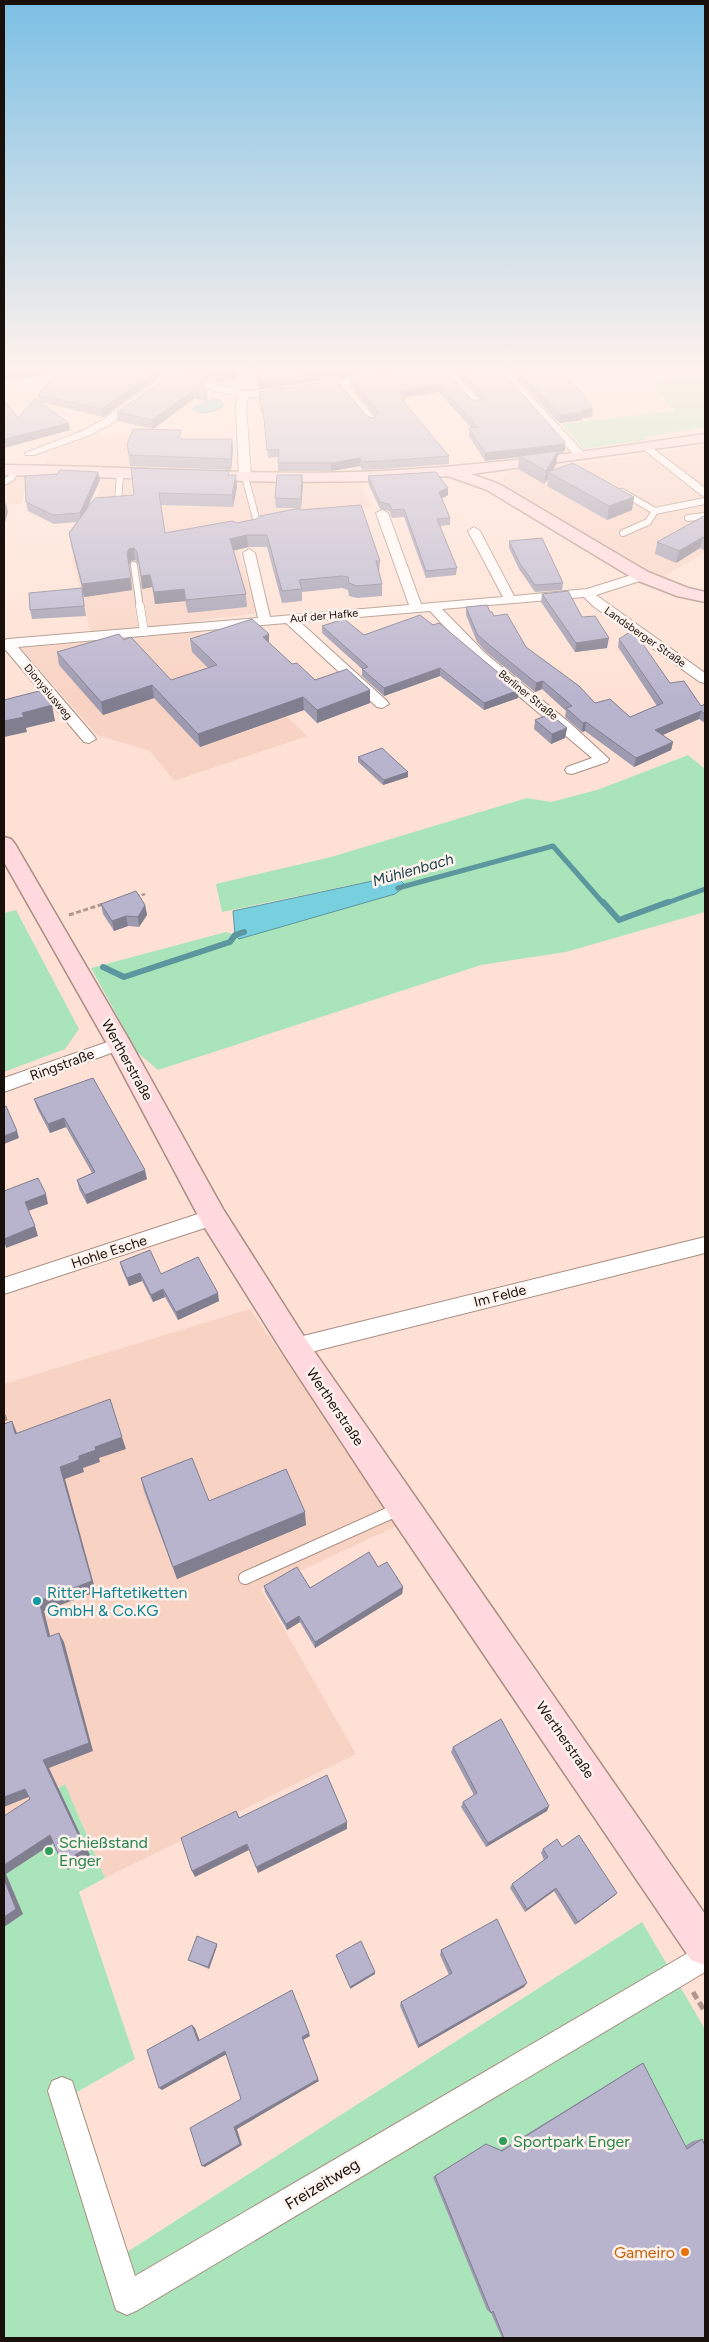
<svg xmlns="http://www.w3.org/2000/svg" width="709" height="2342" font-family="Figtree,sans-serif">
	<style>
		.built { fill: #f8d3c4 }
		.green { fill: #aae4ba }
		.water { fill: #78cfde; stroke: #5c969f }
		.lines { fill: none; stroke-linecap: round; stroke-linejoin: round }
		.stream-far1 { stroke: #5c969f; stroke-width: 5 }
		.stream { stroke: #5c969f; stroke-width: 6 }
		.lane-far2-casing { stroke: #a88d81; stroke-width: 8 }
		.lane-far1-casing { stroke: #a88d81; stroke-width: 9 }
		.lane-casing { stroke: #a88d81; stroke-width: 14 }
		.street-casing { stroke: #a88d81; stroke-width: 2 }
		.secondary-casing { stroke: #a88d81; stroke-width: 3 }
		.path-far3 { stroke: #ae988e; stroke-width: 2.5; stroke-dasharray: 4 2; stroke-linecap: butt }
		.path-far2 { stroke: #ae988e; stroke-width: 3; stroke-dasharray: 5 2.5; stroke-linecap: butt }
		.path-far1 { stroke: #ae988e; stroke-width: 4; stroke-dasharray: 6 3; stroke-linecap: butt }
		.path { stroke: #ae988e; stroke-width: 5; stroke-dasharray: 8 4; stroke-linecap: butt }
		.lane-far2 { stroke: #fff; stroke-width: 6 }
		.lane-far1 { stroke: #fff; stroke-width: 8 }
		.lane { stroke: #fff; stroke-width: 12 }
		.street { fill: #fff; fill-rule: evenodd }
		.secondary { fill: #ffd9de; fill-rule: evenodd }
		.wall { fill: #9e9bb1 }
		.shaded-wall { fill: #817e90 }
		.building { fill: #b8b4ce; stroke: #817e90 }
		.culture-dot { fill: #0f9aa8; stroke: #fef2ed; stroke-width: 2 }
		.leisure-dot { fill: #2e9e5b; stroke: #fef2ed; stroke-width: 2 }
		.food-dot { fill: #e8710a; stroke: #fef2ed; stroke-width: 2 }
		.labels { text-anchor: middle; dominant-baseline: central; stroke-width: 5; stroke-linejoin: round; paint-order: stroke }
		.far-street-label { font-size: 11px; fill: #19100b; stroke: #fef2ed }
		.street-label { font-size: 14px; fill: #19100b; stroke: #fef2ed }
		.water-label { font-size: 15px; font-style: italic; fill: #1e464d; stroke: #fef2ed }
		.near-culture-label { font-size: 16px; fill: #0d838f; stroke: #fef2ed; text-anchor: start }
		.near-leisure-label { font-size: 16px; fill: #27864d; stroke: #fef2ed; text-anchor: start }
		.near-street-label { font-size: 16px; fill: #19100b; stroke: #fef2ed }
		.near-food-label { font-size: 16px; fill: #c56008; stroke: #fef2ed; text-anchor: end }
	</style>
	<rect width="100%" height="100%" fill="#fee1d4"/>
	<g class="built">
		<path d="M163,430l-14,39 -104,-3 7,-16 39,-13z"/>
		<path d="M705,445v107l-42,25 -15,-7 -145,-85v-8l9,-6 131,-16z"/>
		<path d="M28,477l-7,27h-17v-26z"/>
		<path d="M101,480l260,2 10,25 -67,14 -11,22 -55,7 19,63 -60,8 3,12 107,103 -133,45 -24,-30 -53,-16 -76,-87 72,-6 -21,-86 32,-4 -9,-43z"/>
		<path d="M250,1309l149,216 -138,64 95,165 -251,124 -40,-94 -61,40v-440z"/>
	</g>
	<g class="green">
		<path d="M705,377v50l-61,10 1,3 -62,9 -21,-25 113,-13 -24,-27z"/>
		<path d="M688,755l17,14v143l-139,40 -85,13 -323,105 -21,-18 -46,-84 135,-36 9,3 4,4 156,-45v-18l-173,36 -6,-28 115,-27 196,-59 24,4 49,-13z"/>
		<path d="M16,910l63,119 -14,20 -61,23v-159z"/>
		<path d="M65,1784l40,94 -26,14 56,167 -58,33 50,160 515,-330 63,107v309h-701v-514z"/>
	</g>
	<g class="water">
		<path d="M212,399l8,1 4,5c-7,7 -22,10 -31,5v-2z"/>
		<path d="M396,876l10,10 -11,8 -156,45 -4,-4 -2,-24z"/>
	</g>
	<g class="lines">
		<g class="stream-far1">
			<path d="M398,888l155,-42 51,58"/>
			<path d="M664,904l41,-15"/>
		</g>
		<g class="stream">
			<path d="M603,902l16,18 49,-18"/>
			<path d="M103,967l21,10 106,-35 5,-7 9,-3"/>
		</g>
		<g class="lane-far2-casing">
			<g id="lane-far2">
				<path d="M245,477l12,45 -1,4 -6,2"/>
				<path d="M4,482l7,-4 5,-8"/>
				<path d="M622,492l33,19 50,-10"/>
				<path d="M118,503l2,-30"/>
				<path d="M688,518l17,-2"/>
				<path d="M623,533l25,-11 7,-11"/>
				<path d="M134,565l6,43"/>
			</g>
		</g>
		<g class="lane-far1-casing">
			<path id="lane-far1" d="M140,606l4,26"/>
		</g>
		<g class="lane-casing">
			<path id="lane" d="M245,1578l154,-69"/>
		</g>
		<g class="street-casing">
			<g id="street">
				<path d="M169,372h12l-72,53 -19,10 -56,20h-8l-1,-2 57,-22 19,-10z"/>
				<path d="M390,372h27l-5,3 -65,10 30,36 -5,3 -4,-1 -31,-37 -24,4 -5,-3 5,-3z"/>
				<path d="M442,372h11l28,30v4h-8z"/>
				<path d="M498,372h11l76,82v4h-8z"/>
				<path d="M181,377l64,14 38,-3 5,3 -5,3 -34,3 -3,7 5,73 -2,2 -4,1 -6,-3 -3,-73 3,-8 -62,-14v-4z"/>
				<path d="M647,444l58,44v8l-4,-1 -58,-46 -1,-2z"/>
				<path d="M382,510l6,3 33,91 82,-7 -35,-66 6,-4 6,4 34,65 73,-7 51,-16h8l2,3 -2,3 -50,16 109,78v10l-5,-1 -107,-76 -9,-9 -142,12 43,44 86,71 38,35 -2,3 -35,12 -5,-1 -2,-3 2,-3 25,-9 -117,-99 -45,-48 -130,11 87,79 2,3 -7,4 -5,-1 -91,-84 -268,24 76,89 2,3 -7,4 -5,-1 -80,-94v-8l4,-1 250,-21 -15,-65 6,-4 6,4 15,64 139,-12 -33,-92z"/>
				<path d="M119,1038l6,2 3,4 -3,4 -121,44v-14z"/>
				<path d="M213,1209l7,2 3,6 -3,6 -216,71v-16z"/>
				<path d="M705,1237v16l-410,103 -7,-3 -3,-6 3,-6 7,-3z"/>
				<path d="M705,1943v29l-567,338 -11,5 -11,-5 -68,-219 4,-10 10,-4 10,4 63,195z"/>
			</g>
		</g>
		<g class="secondary-casing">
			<g id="secondary">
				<path d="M705,434v8l-234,32 28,10 149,88 40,16 17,4v10l-28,-6 -41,-16 -149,-90 -39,-14 -66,5 -94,1 -284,-7v-10c126,1 252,12 378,6 108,-5 216,-21 323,-37z"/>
				<path d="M4,837l7,2 4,5 113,194 95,171 82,129 400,576v51l-14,-5 -299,-441 -107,-163 -82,-131 -96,-181 -103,-182z"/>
			</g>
		</g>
		<path class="path-far3" d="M136,897l9,-3"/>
		<path class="path-far2" d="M69,915l34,-11"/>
		<path class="path-far1" d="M4,1415l3,11"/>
		<path class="path" d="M693,1992l12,20"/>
		<use href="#lane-far2" class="lane-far2"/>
		<use href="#lane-far1" class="lane-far1"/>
		<use href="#lane" class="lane"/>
		<use href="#street" class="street"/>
		<use href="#secondary" class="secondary"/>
	</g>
	<g class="wall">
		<path d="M4,372h162l-63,45 -62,-15 28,21 1,7 -66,18v-49l14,19 22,-17 -2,-6 19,-22 -53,8z"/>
		<path d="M179,372h58v8l-22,3 -35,-7z"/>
		<path d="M447,372l25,28h9l-25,-28h47l62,78 -2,2 -5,1 -2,11 -4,7 82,26 -2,13 -25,10 -60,-34 1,-7 -4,5 -26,-15 1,-12 -34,4 -16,-25v-8h2l-32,-36 -35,6v5l45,53v8l-67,5 -20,1 -2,-4 -29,5h-53v-14l-10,1 -4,-42 -3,-4 -2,-20 114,26 2,-2 -24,-30v-7z"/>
		<path d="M512,372h50l24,25 -1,3 8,8 -1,9 -10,1v2l-23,3z"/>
		<path d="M170,375l37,17 1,9 -14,-2 -41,30 -35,-8 -1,-9z"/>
		<path d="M181,439h51l1,11 -2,20 -101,-4 -3,-22z"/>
		<path d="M229,471v4l8,12 -4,20 -72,-2 4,28 72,-10 63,-13 80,51 -1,12 3,11v12l-25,2 -8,-2 -1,-6 -6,-2 -40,4v9l-20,2 -15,-56h-19l-15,4 13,43 1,13 -59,6 -3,-12 -30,3 -3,-17 -10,2 -3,-25 -4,-4 -4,1 -2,4 3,25 -48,7 -2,-7 4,26 -54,3 -2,-9 52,-22 -11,-43 -2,-12 8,-11 -23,2 -26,-13 -2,-9 74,-22 -13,29 47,-14z"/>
		<path d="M368,476l80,12v7l-6,3 8,20v7l-10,1 17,42 -1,7 -30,3 -22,-61 -12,1 -3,-7 -9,-2 -12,-26z"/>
		<path d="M303,484l-2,24h-25l-1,-10z"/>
		<path d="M705,516v35l-5,-3 -24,15 -21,-9 2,-12z"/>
		<path d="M509,541l54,42 -1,7 -27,2 -16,-23 -10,-21z"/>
		<path d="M542,594l40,23 25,31 -32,4 -34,-50z"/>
		<path d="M466,607l24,5 36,35 69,56 35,14 27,-11 -39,-59 1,-8 51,44 31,23 4,-2v19l-6,-4 -37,16 11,7 -2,8 -37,17 -49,-36 -3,1 -17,-15 1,-6 -24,-22 -7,3 -49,-40 -9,-10 -11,-27z"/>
		<path d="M322,626l42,9 155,55 -1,8 -34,12 -44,-34 -56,20 -22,-20v-7l-40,-36z"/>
		<path d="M190,639l79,4 23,21 23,16 55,23 -53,20 -13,-13 -104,37 -46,-49 -51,17 -44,-50 -2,-13 67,-12 47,40 37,-12 -16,-16z"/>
		<path d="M535,720l32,8 -2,10 -14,6 -17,-15z"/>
		<path d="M358,757l50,15v5l-25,8 -25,-23z"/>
		<path d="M101,904l44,1 2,10 -8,12 -11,-1 -14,5 -11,-17z"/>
		<path d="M93,1078l54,101 -60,25 -8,-15 -2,-9 15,-7 -26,-46 -16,6 -13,-25 -3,-9z"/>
		<path d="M120,1262l41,12 58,27 -41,19 -13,-23 -12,5 -11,-21 -13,5 -7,-16z"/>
		<path d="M141,1478l68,23 97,24 -129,54 -33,-88z"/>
		<path d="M378,1567l25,20 -1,7 -87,54 -15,-26 -13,8 -22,-38 -1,-6 46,2z"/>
		<path d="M453,1747l96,59 -2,5 -61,36 -25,-40 2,-5 11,-7 -23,-43z"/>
		<path d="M562,1847l55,46 -3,3 -39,29 -21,-34 -29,21 -15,-24 2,-4 32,-24 -3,-7 2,-4z"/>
		<path d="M217,1944v2l-8,23 -19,-8 -2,-1z"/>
		<path d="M441,1950l83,37 -106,61 -18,-42 1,-4 48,-27 -9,-20z"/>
		<path d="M643,2063l42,83 8,-5 9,-2 3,199h-203l-11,-25 -4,-3 -54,-133 53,-33 15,6 135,-83z"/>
	</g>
	<g class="shaded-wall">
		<path d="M8,372h56l-60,9v-8z"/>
		<path d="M154,372h12l-63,45 -1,-8z"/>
		<path d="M235,372h2v8l-22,3 -1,-8z"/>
		<path d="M324,372h51l-117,18v-8z"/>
		<path d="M439,385v7l-41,6v-7z"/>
		<path d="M193,391l1,8 -41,30 -1,-9z"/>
		<path d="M593,408l-1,9 -10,1v2l-23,3 1,-8 21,-5z"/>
		<path d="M69,423l1,7 -66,18v-9z"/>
		<path d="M232,439l1,11 -2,20v-11z"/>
		<path d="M565,442v8l-2,2 -5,1 -2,11 -5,10 -3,-2v7l-4,5 2,-13 -27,-15v1l-34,4v-8z"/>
		<path d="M360,458v8l-29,5v-8z"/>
		<path d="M98,472l2,8 -19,42 -1,-9z"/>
		<path d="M236,475l1,12 -4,20 -1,-12z"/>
		<path d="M302,475l1,9 -2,24v-9z"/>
		<path d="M448,488v7l-9,5v-8z"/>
		<path d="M634,497l-2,13 -25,10 2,-14z"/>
		<path d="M6,502l2,10 -4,14v-17z"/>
		<path d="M247,535l1,12 -17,4 -1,-12z"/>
		<path d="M703,537l-3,11 -24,15 3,-12z"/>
		<path d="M134,548l1,12 -4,1 -2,4 -2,-12 2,-4z"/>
		<path d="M150,575l2,12 -10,2 -1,-13z"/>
		<path d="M131,578l1,12 -48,7 -2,-13z"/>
		<path d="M184,589l1,12 -30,3 -1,-12z"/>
		<path d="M269,634v13l-6,-10z"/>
		<path d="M609,638l-2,10 -32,4 1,-9z"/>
		<path d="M440,668v8l-56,20v-8z"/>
		<path d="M543,681l-1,8 -7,3 1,-9z"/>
		<path d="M152,685l2,13 -51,17 -2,-13z"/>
		<path d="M370,690v13l-53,20v-13z"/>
		<path d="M519,690l-1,8 -34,12v-7z"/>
		<path d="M303,697l1,13 -104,37 -2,-13z"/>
		<path d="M52,705l3,16 -29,7 1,4 -23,5v-16l18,-8z"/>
		<path d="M701,711l-2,8 -45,20 1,-9z"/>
		<path d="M586,722l-1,9 -3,1 1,-9z"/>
		<path d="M567,728l-2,10 -14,6 1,-10z"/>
		<path d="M673,742l-2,8 -37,17 2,-9z"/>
		<path d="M408,772v5l-25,8 1,-5z"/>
		<path d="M145,905l2,10 -8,12 -1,-10z"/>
		<path d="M126,916l2,10 -14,5 -2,-10z"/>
		<path d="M64,1118l2,9 -16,6 -2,-9z"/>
		<path d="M17,1131l2,7 -15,6v-8z"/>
		<path d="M145,1170l2,9 -60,25 -2,-9z"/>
		<path d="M46,1194l2,10 -20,7 -3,-9z"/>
		<path d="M35,1226l3,10 -32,12 -2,-9z"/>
		<path d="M140,1273l2,8 -13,5 -2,-8z"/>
		<path d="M163,1289l2,8 -12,5 -2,-7z"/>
		<path d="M218,1293l1,8 -41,19 -2,-8z"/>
		<path d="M12,1421l5,12 -2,1z"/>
		<path d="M122,1437l4,12 -27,9 1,4 -17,6 1,4 -19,7 31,113 -52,19 9,36 -5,-10 -9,-36 21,-134 35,-20z"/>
		<path d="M305,1512l1,13 -129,54 -4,-12z"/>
		<path d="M403,1587l-1,7 -87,54v-6z"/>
		<path d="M299,1616l1,6 -13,8 -1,-6z"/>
		<path d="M59,1633l5,9 29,109 -44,17 41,87 -22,15 -6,-7 -19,-103z"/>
		<path d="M25,1789l6,7 -27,11v-10z"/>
		<path d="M549,1806l-2,5 -61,36 2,-4z"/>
		<path d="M347,1822v7l-89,44 -2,-6z"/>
		<path d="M50,1835l5,7 -49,32 17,40 -19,13v-62z"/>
		<path d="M247,1844l2,6 -54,27 -3,-6z"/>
		<path d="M556,1888l-2,3 -29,21 2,-3z"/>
		<path d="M617,1893l-3,3 -39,29 3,-3z"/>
		<path d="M217,1944v2l-8,23 -1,-2z"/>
		<path d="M375,1972v2l-25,15v-2z"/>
		<path d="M527,1983l-3,4 -106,61 1,-3z"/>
		<path d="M192,2025l3,3 6,16 -3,-3z"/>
		<path d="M309,2033l1,3 -7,4 -1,-3z"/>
		<path d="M225,2051l2,3 -65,36 -3,-2z"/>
		<path d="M318,2079l1,2 -82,48 5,16 -37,22 -3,-1 32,-39z"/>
	</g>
	<g class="building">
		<path d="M58,372h96l-52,37 -64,-14z"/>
		<path d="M199,372h36l-21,3z"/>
		<path d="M256,372h68l-66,10z"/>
		<path d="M392,372h55l25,28h11v-6l-20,-22h40l62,70 -1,2 -79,9 -16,-25 9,-1 -39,-42 -41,6 7,7 -2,1 1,3 45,54 -67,5 -20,1 -2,-4 -29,5h-53l1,-14 -12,1 -4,-41 -3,-4 -1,-13 77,-12 31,36 6,2 6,-6 -28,-33z"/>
		<path d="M520,372h42l24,25 -3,1 10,10 -12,2 2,2 -23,3z"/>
		<path d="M170,375l33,7 4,10 -14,-1 -41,29 -35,-8z"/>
		<path d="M35,398l34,25 -65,16v-40l14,19z"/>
		<path d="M133,429l48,1 -2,9h53l-1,20 -102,-4 -2,-11z"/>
		<path d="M558,451l-12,20 -27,-15z"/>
		<path d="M573,463l61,34 -25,9 -61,-34z"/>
		<path d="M131,468l98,3 -1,4h8l-4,20 -73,-2 6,40 67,-12 5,2 19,-4 4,-3 40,-8v2l61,-5 19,56h-4l6,23 -25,2 -8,-3 -1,-6 -6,-1 -43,4 3,9 -20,2 -15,-56h-20l-17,4 16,55 -60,6 -2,-11 -30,3 -4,-17 -9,1 -4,-24 -3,-4 -5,1 -2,4 4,25 -49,6 -13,-51 26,-35 39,-3z"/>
		<path d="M60,470l38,2 -18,41 -27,2 -27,-13 -1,-26 32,-2z"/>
		<path d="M436,472l12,16 -9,4 11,26 -13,1 20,49 -31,3 -22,-62 -12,1 -3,-6 -9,-2 -12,-26z"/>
		<path d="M277,475h25l-1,24 -26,-1z"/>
		<path d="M704,516h1v22l-2,-1 -24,14 -22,-9z"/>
		<path d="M542,538l21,45 -28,2 -16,-23 -10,-21z"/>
		<path d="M82,588l2,18 -54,4 -1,-17z"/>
		<path d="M568,591l14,26 13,-1 14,22 -33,5 -34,-49z"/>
		<path d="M487,605l3,7h2l2,4 13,-2 19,33 53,39 16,17 15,-4 20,18 33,-14 -44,-64 14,-9 37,53 14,-2 17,25 4,-2v10l-4,-3 -46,19 18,12 -37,16 -50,-36 -3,1 -17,-15 6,-2 -29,-25 -7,2 -49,-40 -10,-9 -11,-27z"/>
		<path d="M420,615l13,10 6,-2 80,67 -35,13 -44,-35 -56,20 -22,-19 6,-2 -46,-41 22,-7 20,16z"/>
		<path d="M252,619l17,15 -6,3 29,27 5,-1 18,17 32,-11 23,21 -53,20 -14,-13 -105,37 -46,-49 -51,17 -44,-50 62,-18 5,6 7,-3 40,43 46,-15 -27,-26z"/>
		<path d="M43,690l9,15 -30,8 2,4 -20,4v-21z"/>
		<path d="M550,714l17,14 -15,6 -17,-14z"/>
		<path d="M382,748l26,24 -24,8 -26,-23z"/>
		<path d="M136,891l9,14 -7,12 -12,-1 -14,5 -11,-17z"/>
		<path d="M93,1078l52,92 -60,25 -8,-15 18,-8 -31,-54 -16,6 -14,-25z"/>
		<path d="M6,1106l11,25 -13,5v-29z"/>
		<path d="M38,1178l8,16 -21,8 10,24 -31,13v-48z"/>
		<path d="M150,1250l11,24 37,-17 20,36 -42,19 -13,-23 -12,6 -11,-22 -13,5 -7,-16z"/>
		<path d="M110,1399l12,38 -27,10 1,3 -17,6v4l-19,7 32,114 -53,20 9,36 11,-4 30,110 -46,17 42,89 -23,14 -12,-28 -46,30v-49l26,-17 -5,-10 -21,8v-373l8,-3 3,13z"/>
		<path d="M192,1458l17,43 77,-32 19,43 -132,55 -32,-89z"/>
		<path d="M369,1552l9,15 9,-5 16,25 -88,55 -16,-26 -13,8 -22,-38 33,-19 13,21z"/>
		<path d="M501,1719l48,87 -61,37 -25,-41 14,-9 -24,-46z"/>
		<path d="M327,1775l20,47 -91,45 -9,-23 -55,27 -11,-33 55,-27 3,7z"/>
		<path d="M579,1835l38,58 -39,29 -22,-34 -29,21 -15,-25 36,-27 -5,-8 14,-10 5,8z"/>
		<path d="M4,1879l12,30 -12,8z"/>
		<path d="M497,1919l30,64 -108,62 -18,-43 51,-29 -11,-23z"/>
		<path d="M197,1936l20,8 -9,23 -20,-7z"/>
		<path d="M361,1941l14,31 -25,15 -14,-32z"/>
		<path d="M292,1990l17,43 -7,4 16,42 -84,48 6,17 -38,22 -12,-38 51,-29 -16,-48 -66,37 -12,-38 45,-25 6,16z"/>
		<path d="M643,2063l44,86 15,-10 3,7v192h-201l-11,-27 -2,2 -56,-137 51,-32 16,7z"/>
	</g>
	<linearGradient id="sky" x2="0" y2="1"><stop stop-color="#7bbfe4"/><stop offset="0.53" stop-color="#fff2ec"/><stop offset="1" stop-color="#fff2ec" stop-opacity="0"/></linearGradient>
	<rect width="709" height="700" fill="url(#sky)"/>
	<circle class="culture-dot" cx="37" cy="1601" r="5"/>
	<g class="leisure-dot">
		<circle cx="49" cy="1851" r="5"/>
		<circle cx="503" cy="2141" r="5"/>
	</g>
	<circle class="food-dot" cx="685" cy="2252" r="5"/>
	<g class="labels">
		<g class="far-street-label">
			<text transform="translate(324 616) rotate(-5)">Auf der Hafke</text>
			<text transform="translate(645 637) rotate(35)">Landsberger Straße</text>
			<text transform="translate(48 692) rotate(50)">Dionysiusweg</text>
			<text transform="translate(528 695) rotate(39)">Berliner Straße</text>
		</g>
		<g class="street-label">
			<text transform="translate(127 1060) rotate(61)">Wertherstraße</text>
			<text transform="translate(62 1065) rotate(-20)">Ringstraße</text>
			<text transform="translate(109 1252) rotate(-18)">Hohle Esche</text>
			<text transform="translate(500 1296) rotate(-14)">Im Felde</text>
			<text transform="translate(335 1407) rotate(56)">Wertherstraße</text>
			<text transform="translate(565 1740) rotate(55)">Wertherstraße</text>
		</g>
		<g class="water-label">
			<text transform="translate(413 870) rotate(-16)">Mühlenbach</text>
		</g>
		<g class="near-culture-label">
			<text x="47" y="1592">Ritter Haftetiketten<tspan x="47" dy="18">GmbH &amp; Co.KG</tspan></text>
		</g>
		<g class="near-leisure-label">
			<text x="59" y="1842">Schießstand<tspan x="59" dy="18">Enger</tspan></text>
			<text x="513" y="2141">Sportpark Enger</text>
		</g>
		<g class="near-street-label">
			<text transform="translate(322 2184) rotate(-31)">Freizeitweg</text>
		</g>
		<g class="near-food-label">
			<text x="675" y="2252">Gameiro</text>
		</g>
	</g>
	<rect width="709" height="2342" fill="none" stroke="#19100b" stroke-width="10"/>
</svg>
